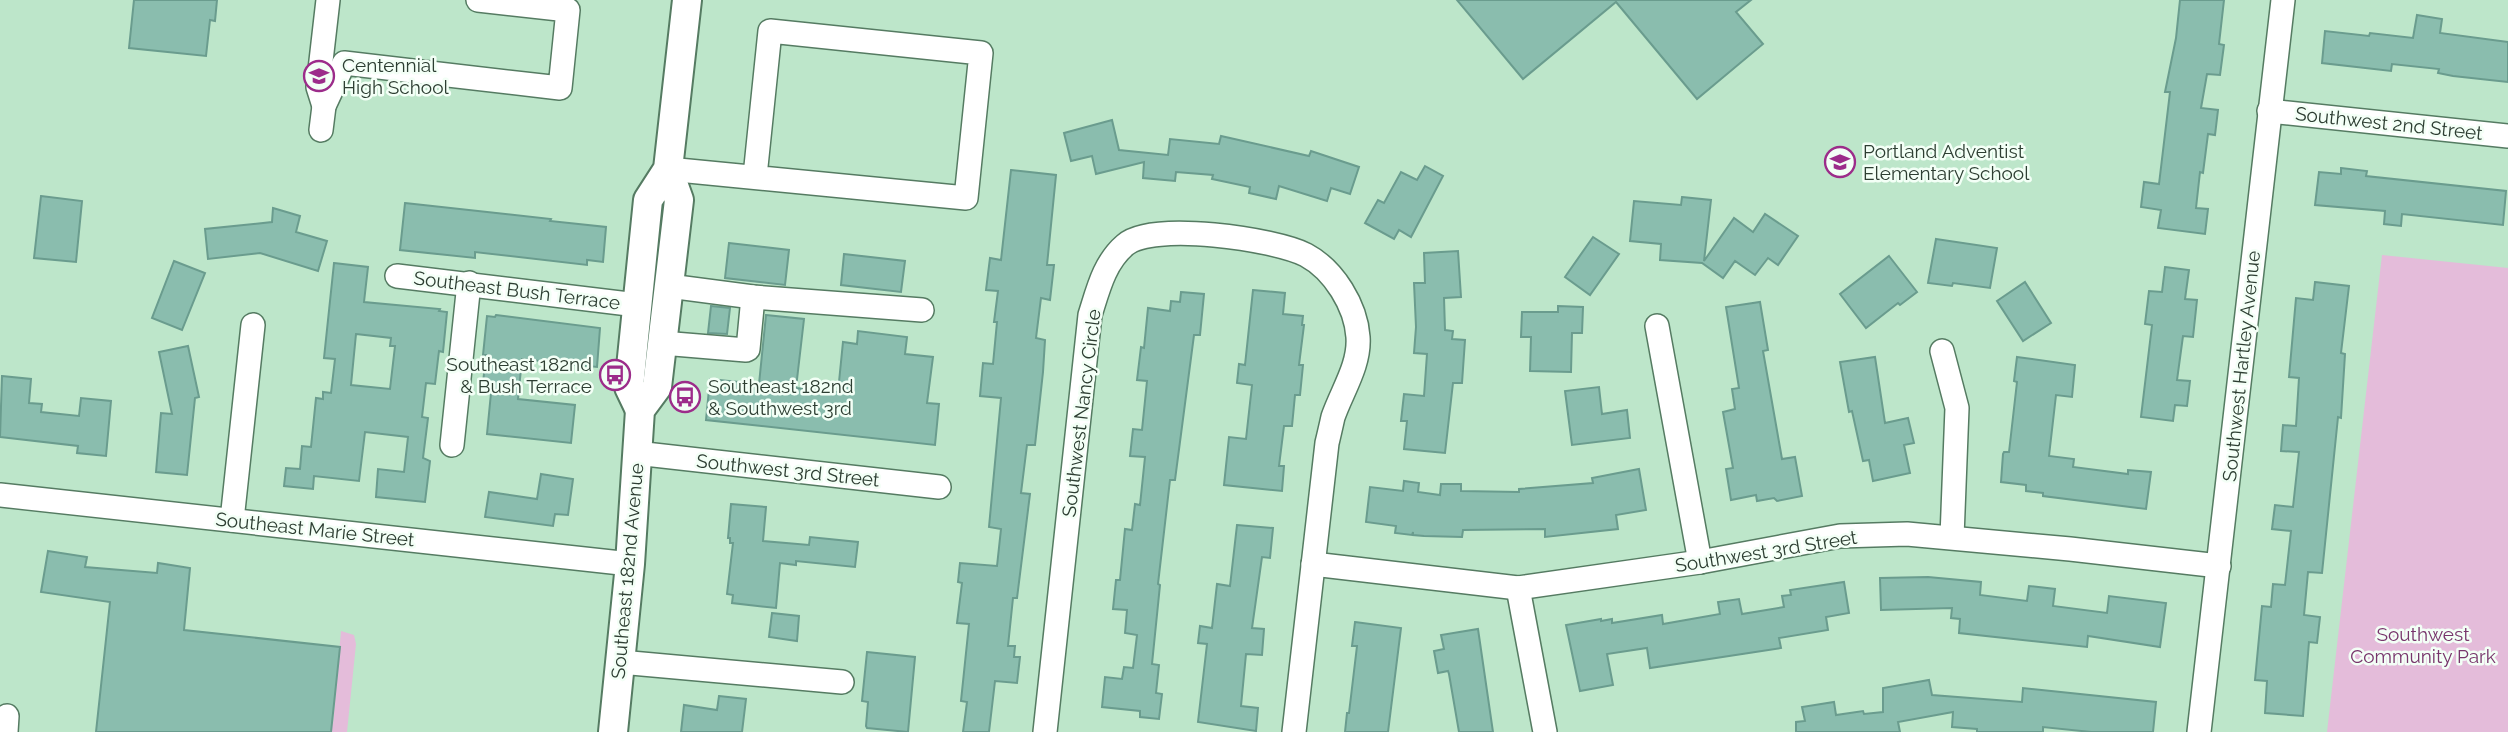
<svg xmlns="http://www.w3.org/2000/svg" width="2508" height="732" font-family="Raleway,sans-serif">
	<style>
		.green { fill: #e4bcda }
		.building { fill: #8abdae; stroke: #6a9c8e; stroke-width: 2; fill-rule: evenodd }
		.lines { fill: none; stroke-linecap: round; stroke-linejoin: round }
		.minor-casing { stroke: #557b62; stroke-width: 26 }
		.major-casing { stroke: #557b62; stroke-width: 32 }
		.minor { stroke: #fff; stroke-width: 23 }
		.major { stroke: #fff; stroke-width: 28 }
		.labels { text-anchor: middle; dominant-baseline: central; stroke-width: 5; stroke-linejoin: round; paint-order: stroke }
		.poi-label { font-size: 19px; fill: #2d3e32; stroke: #f3fff6; text-anchor: start }
		.street-label { font-size: 19px; fill: #2d3e32; stroke: #f3fff6 }
		.park-label { font-size: 19px; fill: #77346b; stroke: #f3fff6 }
	</style>
	<rect width="100%" height="100%" fill="#bde6ca"/>
	<g class="green">
		<path d="M2382,255l126,13v464h-181z"/>
		<path d="M341,631l13,4 2,9 -9,88h-19l1,-8h4z"/>
	</g>
	<g class="building">
		<path d="M134,0h83l-2,21 -5,-1 -4,36 -77,-8z"/>
		<path d="M1457,0h294l-15,12 27,32 -66,55 -81,-97 -93,77z"/>
		<path d="M2180,0h44l-5,44 5,1 -4,30 -13,-1 -6,34 17,2 -3,25 -7,-1 -5,39 -3,-1 -4,36 12,1 -3,25 -47,-6 3,-18 -20,-3 3,-25 15,2 11,-92h-5l11,-54z"/>
		<path d="M2417,15l25,4 -2,14 68,9v40l-55,-6 -15,-3 1,-4 -47,-5 -1,7 -69,-8 3,-32 44,5 1,-3 43,5z"/>
		<path d="M1112,120l7,30 49,5 2,-16 49,5 2,-8 88,20 2,-5 48,16 -9,27 -19,-6 -4,13 -48,-15 -3,13 -27,-6 1,-6 -38,-8 1,-4 -37,-3 -1,9 -32,-3 1,-16 -48,12 -4,-18 -21,5 -7,-28z"/>
		<path d="M1425,166l18,10 -32,61 -12,-7 -5,9 -29,-16 13,-23 6,3 17,-31 16,8z"/>
		<path d="M2341,168l26,3 -1,5 140,15 -3,34 -101,-11 -1,12 -17,-2 1,-13 -70,-6 4,-33 22,2z"/>
		<path d="M1011,170l45,5 -9,90h7l-4,35 -9,-2 -5,40 9,2 -2,32 -8,73h-8l-6,48 9,1 -13,104h-4l-5,48h7l-1,11h6l-3,26 -22,-2 -6,51h-26l4,-30 -6,-1 8,-77 -12,-1 5,-40 -4,-1 2,-19 37,3 4,-37 -12,-2 12,-129 -21,-2 3,-33 10,1 4,-42h-3l4,-31 -12,-1 4,-32 11,2z"/>
		<path d="M41,196l41,5 -6,61 -42,-4z"/>
		<path d="M1682,197l29,3 -7,61 30,-43 19,14 12,-18 33,22 -20,29 -10,-7 -13,17 -20,-14 -12,17 -21,-15 -42,-3 1,-16 -31,-3 4,-40 47,4z"/>
		<path d="M405,203l146,16 -1,2 56,6 -3,35 -16,-2v5l-112,-13v6l-75,-8z"/>
		<path d="M273,208l27,8 -4,16 31,9 -9,30 -58,-18 -52,6 -3,-30 67,-7z"/>
		<path d="M1593,237l26,17 -29,41 -25,-18z"/>
		<path d="M1936,239l61,9 -7,40 -37,-5 -1,3 -24,-3z"/>
		<path d="M729,243l60,7 -4,35 -60,-7z"/>
		<path d="M1458,251l3,46 -17,1 1,32 8,1 -1,8 13,1 -3,43h-9l-8,70 -41,-4 3,-28h-6l3,-27 20,2 3,-42 -13,-1 2,-26 -2,-44h11l-1,-30z"/>
		<path d="M844,254l61,7 -4,31 -60,-7z"/>
		<path d="M1889,256l28,36 -17,13 -2,-2 -32,25 -26,-34z"/>
		<path d="M174,261l31,12 -23,57 -30,-12z"/>
		<path d="M334,263l34,4 -4,35 76,7 -1,2 8,1 -4,40 -4,-1 -4,33 -9,-1 -4,34 6,1 -5,40 7,3 -5,41 -49,-5 2,-28 26,3 4,-35 -43,-5 -6,49 -45,-5 -1,13 -29,-3 2,-18 14,1 2,-23 9,1 5,-49 7,1v-7l8,1 4,-34 -11,-1zM356,334l35,4 -1,8h5l-5,43 -39,-4z"/>
		<path d="M2165,267l24,3 -4,29 12,1 -4,37 -10,-1 -6,44 13,1 -3,25 -12,-1 -2,16 -32,-4 11,-92 -7,-1 4,-33 13,1z"/>
		<path d="M2025,282l26,41 -28,18 -26,-40z"/>
		<path d="M2315,282l34,4 -8,67 4,1 -4,64 -3,-1 -16,156 -14,-1 -4,43 16,2 -3,26 -8,-1 -6,74 -38,-3 2,-32 -12,-1 7,-74 9,1 2,-23 12,1 6,-54 -19,-2 3,-24 18,2 6,-55 -18,-1 2,-26 13,1 3,-48 -10,-1 7,-79 17,2z"/>
		<path d="M1253,290l32,3 -2,21 20,2 -1,9h2l-5,40h4l-3,30h-5l-3,31h-8l-5,40h5l-2,25 -58,-6 5,-48 17,2 6,-54 -15,-2 2,-19 6,1z"/>
		<path d="M1181,292l23,2 -4,41h-6l-19,145h-5l-12,104 2,1 -8,79 7,1 -3,28 6,1 -3,25 -19,-2v-6l-38,-4 3,-30 17,2 2,-12 9,1 4,-33 -12,-2 2,-23 -14,-1 3,-29h4l5,-51 7,1 3,-26 5,1 5,-48 -15,-1 3,-27 9,1 5,-49 -10,-1 4,-33 3,1 4,-40 22,3 1,-10 9,1z"/>
		<path d="M1760,302l8,48 -5,1 19,108 13,-2 7,39 -25,5 -3,-3 -17,3 -1,-6 -25,5 -5,-31 7,-1 -10,-56 12,-3 -3,-20 7,-1 -13,-81z"/>
		<path d="M711,306l19,2 -3,26 -19,-1z"/>
		<path d="M1558,306l25,1 -1,26h-10l-1,39 -41,-1 1,-34h-10l1,-25h36z"/>
		<path d="M496,315l104,13 -3,39 -75,-8 -4,40 57,6 -4,38 -84,-9 4,-41 -9,-1 4,-37h-3l4,-39 8,1z"/>
		<path d="M766,315l38,4 -8,69 42,4 5,-50 14,2 1,-13 49,6 -2,17 28,3 -6,46 12,1 -4,41 -229,-25 4,-41 49,5z"/>
		<path d="M188,346l11,51 -4,1 -8,77 -31,-3 5,-59 11,1 -13,-62z"/>
		<path d="M1875,357l10,66 23,-5 6,25 -10,2 6,28 -37,8 -4,-21 -6,1 -11,-50 -3,1 -9,-50z"/>
		<path d="M2017,357l58,8 -3,32 -16,-2 -7,61 25,3 -1,8 55,7v-4l23,2 -5,37 -103,-13v-3l-17,-2v-6l-25,-3 2,-28 1,-2h5l8,-70 -3,-1z"/>
		<path d="M2,376l29,3 -2,24 13,1 -1,8 38,4 2,-18 30,3 -5,55 -29,-3 1,-7 -78,-9z"/>
		<path d="M1599,387l3,27 25,-4 3,28 -58,7 -7,-54z"/>
		<path d="M1639,469l7,41 -30,5 2,14 -73,8v-8l-82,1 -1,7 -38,-1 -11,-1v-3l-1,3 -17,-2 1,-7 -30,-4 4,-35 33,4 1,-10 15,2 -1,9 22,3 1,-11h20v7l58,1v-3l74,-6 -1,-5z"/>
		<path d="M541,474l32,5 -5,36 -13,-1 -2,12 -68,-9 4,-25 48,7z"/>
		<path d="M731,504l35,3 -3,34 46,4 1,-8 48,5 -3,25 -59,-6v4l-16,-2 -4,45 -44,-5 1,-8 -6,-1 6,-51h-3v-5h-2z"/>
		<path d="M1237,525l36,3 -3,30 -8,-1 -10,71 12,1 -2,26 -16,-1 -5,52 17,2 -2,23 -58,-9 9,-78 -9,-1 2,-17 12,2 5,-44 13,2z"/>
		<path d="M48,551l39,6 -2,10 72,6 1,-10 32,5 -6,62 156,17 -9,85h-235l14,-130 -69,-10z"/>
		<path d="M1928,577l53,5 -1,13 47,6 2,-15 26,3 -2,17 54,7 2,-17 57,7 -6,44 -72,-11 -1,11 -128,-14 1,-14 -9,-1 1,-10 -71,2 -1,-32z"/>
		<path d="M1844,582l5,31 -23,4 2,13 -49,8 2,10 -131,20 -3,-20 -40,6 6,31 -33,6 -14,-66 35,-6v2l11,-2v4l50,-8 1,9 57,-10 -2,-12 21,-3 3,15 42,-7 -2,-11 9,-1 -1,-5z"/>
		<path d="M772,613l27,3 -2,25 -28,-4z"/>
		<path d="M1355,622l46,6 -13,104h-43l2,-19h2l8,-67h-5z"/>
		<path d="M1478,629l15,103h-34l-10,-58 -1,-3 -10,2 -4,-22 10,-2 -3,-14z"/>
		<path d="M867,652l48,5 -7,75 -41,-4 -1,-2 2,-24 -6,-1z"/>
		<path d="M1929,680l3,15 90,7 1,-14 133,14 -3,30h-62l-48,-5v5h-66v-3l-25,-2 1,-15 -55,10 2,10h-104v-10l9,-1 -3,-14 32,-5 2,13 27,-4 1,3 19,-2v-24z"/>
		<path d="M719,696l27,3 -4,33h-61l3,-27 33,5z"/>
	</g>
	<g class="lines">
		<g class="minor-casing">
			<g id="minor">
				<path d="M324,106l-6,-19 10,-87"/>
				<path d="M2269,111l239,25"/>
				<path d="M321,130l3,-24 20,-43 216,25 8,-78 -90,-10"/>
				<path d="M668,169l298,29 15,-145 -211,-22 -15,145"/>
				<path d="M397,276l240,29"/>
				<path d="M669,286l84,11 169,13"/>
				<path d="M1657,326l43,236"/>
				<path d="M662,343l84,7 2,-1 5,-52"/>
				<path d="M1942,351l15,57 -5,129"/>
				<path d="M452,445l17,-162"/>
				<path d="M636,453l303,34"/>
				<path d="M0,495l630,69"/>
				<path d="M232,520l21,-195"/>
				<path d="M1313,564l205,24 182,-26 140,-26 67,-2 163,15 149,17"/>
				<path d="M1518,588l27,144"/>
				<path d="M620,662l222,20"/>
				<path d="M6,732l1,-16"/>
				<path d="M1045,732l45,-417c8,-25 14,-52 35,-70 27,-24 150,-6 181,10 28,15 50,51 52,82 2,28 -16,54 -25,80 -2,9 -4,18 -6,26l-33,289"/>
				<path d="M2199,732l84,-732"/>
			</g>
		</g>
		<g class="major-casing">
			<g id="major">
				<path d="M640,410l-11,-23 19,-187 20,-31 19,-169"/>
				<path d="M613,732l17,-168 10,-154 17,-23 22,-187 -11,-31"/>
			</g>
		</g>
		<use href="#minor" class="minor"/>
		<use href="#major" class="major"/>
	</g>
	<defs>
		<g id="school-ring" transform="scale(1.575)"><circle r="9.5" fill="#f3fff6" stroke="#9c2c8a" stroke-width="1.5"/><path d="M0-5L7-2L0 1L-7-2ZM-4 1L0 2.5L4 1V4Q0 6-4 4Z" fill="#9c2c8a"/></g>
		<g id="bus-ring" transform="scale(1.575)"><circle r="9.5" fill="#f3fff6" stroke="#9c2c8a" stroke-width="1.5"/><path d="M-5-6H5V4H4V6H2V4H-2V6H-4V4H-5ZM-3.5-4V0h7V-4ZM-3.5 1.2v1.5H-2V1.2ZM2 1.2v1.5H3.5V1.2Z" fill="#9c2c8a"/></g>
	</defs>
	<g fill-rule="evenodd">
		<use href="#school-ring" x="319" y="76"/>
		<use href="#school-ring" x="1840" y="162"/>
		<use href="#bus-ring" x="615" y="375"/>
		<use href="#bus-ring" x="685" y="397"/>
	</g>
	<g class="labels">
		<g class="poi-label">
			<text x="342" y="65">Centennial<tspan x="342" dy="22">High School</tspan></text>
			<text x="1863" y="151">Portland Adventist<tspan x="1863" dy="22">Elementary School</tspan></text>
			<text x="592" y="364" text-anchor="end">Southeast 182nd<tspan x="592" dy="22">&amp; Bush Terrace</tspan></text>
			<text x="708" y="386">Southeast 182nd<tspan x="708" dy="22">&amp; Southwest 3rd</tspan></text>
		</g>
		<g class="street-label">
			<text transform="translate(2389 123) rotate(6)">Southwest 2nd Street</text>
			<text transform="translate(517 290) rotate(7)">Southeast Bush Terrace</text>
			<text transform="translate(2241 366) rotate(-84)">Southwest Hartley Avenue</text>
			<text transform="translate(1081 413) rotate(-83)">Southwest Nancy Circle</text>
			<text transform="translate(788 470) rotate(6)">Southwest 3rd Street</text>
			<text transform="translate(315 529) rotate(6)">Southeast Marie Street</text>
			<text transform="translate(1766 551) rotate(-9)">Southwest 3rd Street</text>
			<text transform="translate(627 571) rotate(-85)">Southeast 182nd Avenue</text>
		</g>
		<g class="park-label">
			<text x="2423" y="634">Southwest<tspan x="2423" dy="22">Community Park</tspan></text>
		</g>
	</g>
</svg>
